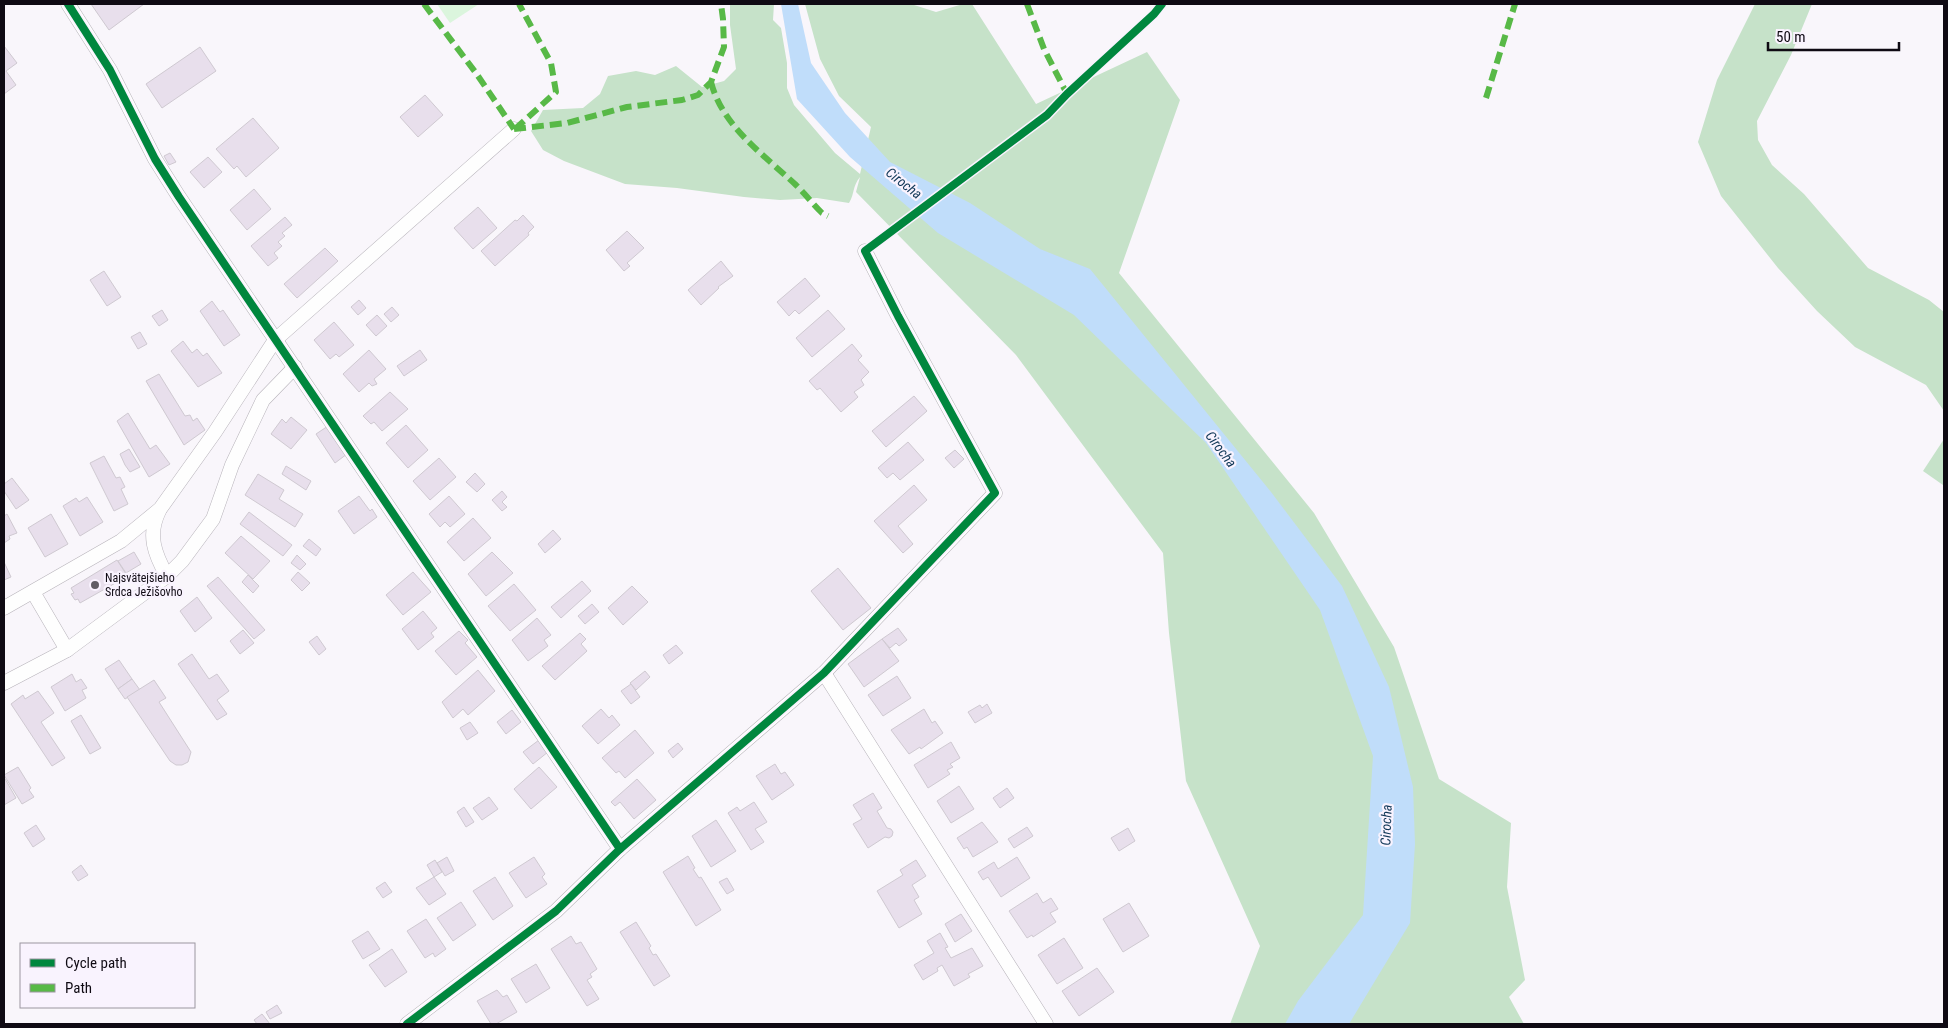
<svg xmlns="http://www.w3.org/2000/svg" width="1948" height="1028" font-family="'Roboto Condensed',sans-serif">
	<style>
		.green { fill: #dbf5dd }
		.forest { fill: #c6e2c9 }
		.water { fill: #c0ddfa }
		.pier { fill: #f9f6fb }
		.building { fill: #e8dfec; stroke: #cfc9d1 }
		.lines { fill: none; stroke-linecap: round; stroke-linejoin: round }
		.street-casing { stroke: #b7b3ba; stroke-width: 15 }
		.street { stroke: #fefefe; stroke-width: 14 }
		.quiet { stroke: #58b947; stroke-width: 6; stroke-dasharray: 12 6; stroke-linecap: butt }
		.cycleway-casing { stroke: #f9f3fe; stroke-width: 11 }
		.cycleway { stroke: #00873e; stroke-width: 8 }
		.poi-dot { fill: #615d64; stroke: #f9f3fe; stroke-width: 2 }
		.labels { text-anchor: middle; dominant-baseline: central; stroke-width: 4.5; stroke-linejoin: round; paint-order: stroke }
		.poi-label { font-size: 12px; fill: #0f0a13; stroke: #f9f3fe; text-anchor: start }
		.water-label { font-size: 14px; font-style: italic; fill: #113858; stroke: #f9f3fe }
	</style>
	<rect width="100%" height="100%" fill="#f9f6fb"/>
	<path class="green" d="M437,4h42l-29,19z"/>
	<g class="forest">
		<path d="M730,4h44l-1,16 8,8 6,35v25l7,17 41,48 25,21 11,-47 -32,-31 -19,-37 -15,-55h106l25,8 27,-8h9l64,100 111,-52 33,48 -61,173 195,240 80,134 45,132 72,44 -4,64 18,93 -16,17 15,27h-294l30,-78 -74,-165 -17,-148 -6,-80 -147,-198 -160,-163 4,-15c-8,10 -5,16 -11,26l-32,-5 -37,2 -36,-3 -67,-9 -52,-4 -61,-23 -21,-11 -12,-19 12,-21 40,-2 17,-14 8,-18 28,-5 19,4 21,-9 26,21 22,-6 12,-12 -6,-44z"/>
		<path d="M1755,4h57l-21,51 -34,66 1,19 14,25 32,29 64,74 61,32 15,12v99l-18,-26 -71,-38 -38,-36 -39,-43 -57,-72 -23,-54 19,-62z"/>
		<path d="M1944,439v45l-1,1 -20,-14z"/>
	</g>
	<path class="water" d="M781,4h17l13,59 34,50 45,49 80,41 70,46 50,20 181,223 71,94 47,101 24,100 2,57 -5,79 -61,101h-64l13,-23 65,-86 10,-159 -53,-146 -114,-167 -132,-128 -136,-82 -88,-76 -53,-58z"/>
	<path class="pier" d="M945,187l6,4 -35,26 -5,-4z"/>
	<g class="building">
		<path d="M91,4h53l-35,26z"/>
		<path d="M4,46l13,17 -11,8 10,14 -12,9z"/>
		<path d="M200,47l16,24 -54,37 -16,-24z"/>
		<path d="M425,95l18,20 -25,22 -18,-20z"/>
		<path d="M253,118l26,30 -33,29 -9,-11 -3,3 -18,-20z"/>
		<path d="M170,153l6,9 -7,3 -5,-9z"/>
		<path d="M208,157l14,15 -18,16 -14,-16z"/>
		<path d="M254,189l17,20 -24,21 -17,-20z"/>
		<path d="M478,207l19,21 -24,21 -19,-21z"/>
		<path d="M523,215l11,12 -6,6 1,2 -34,31 -14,-15 34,-31 2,1z"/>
		<path d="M285,217l7,8 -10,8 3,3 -7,6 4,4 -8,7 4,5 -10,8 -17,-20z"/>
		<path d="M627,231l17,17 -17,15 3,3 -6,5 -18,-21z"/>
		<path d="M325,248l13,13 -41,37 -13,-14z"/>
		<path d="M721,261l12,15 -15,11 1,1 -18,17 -13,-15z"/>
		<path d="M104,271l17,26 -14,9 -17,-26z"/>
		<path d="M805,278l15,18 -21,18 -4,-4 -6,6 -12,-14z"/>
		<path d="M359,300l7,8 -8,7 -7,-8z"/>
		<path d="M212,301l8,11 3,-2 17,25 -16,11 -24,-35z"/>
		<path d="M392,307l7,8 -8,7 -7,-8z"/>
		<path d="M162,310l6,10 -9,6 -7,-10z"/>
		<path d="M828,310l17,19 -33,28 -16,-19z"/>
		<path d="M377,315l10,11 -11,10 -10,-11z"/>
		<path d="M334,322l20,23 -15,12 -3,-3 -6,5 -16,-19z"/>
		<path d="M140,332l7,12 -9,5 -7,-12z"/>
		<path d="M183,341l9,12 5,-4 6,7 4,-3 15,20 -24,14 -27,-36z"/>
		<path d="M852,344l10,12 -4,4 11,12 -8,8 3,5 -10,7 4,5 -17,15 -21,-24 -3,2 -8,-9z"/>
		<path d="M369,350l17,19 -12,10 3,5 -5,2 -3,-3 -10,9 -16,-18z"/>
		<path d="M420,350l7,10 -23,16 -7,-10z"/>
		<path d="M159,374l26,42 5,-1 3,6 4,-3 8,12 -21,15 -38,-64z"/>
		<path d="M390,392l18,17 -26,22 -8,-9 -3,2 -8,-8z"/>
		<path d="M914,396l13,15 -41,36 -14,-16z"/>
		<path d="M128,413l22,36 6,-4 14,19 -21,13 -32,-56z"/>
		<path d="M291,417l16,13 -16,19 -20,-15 11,-15 4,4z"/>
		<path d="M406,425l22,25 -20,18 -22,-25z"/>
		<path d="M328,426l19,28 -12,9 -19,-29z"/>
		<path d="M908,442l16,18 -24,20 -7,-7 -6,5 -9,-10z"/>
		<path d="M129,449l11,18 -10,5 -5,-7 -5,-11z"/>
		<path d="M955,450l9,9 -10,9 -9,-10z"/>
		<path d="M104,456l12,22 4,-1 5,10 -4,2 7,15 -14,7 -24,-48z"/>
		<path d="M439,458l17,19 -26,23 -17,-19z"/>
		<path d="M286,466l25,15 -5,9 -24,-16z"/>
		<path d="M475,473l10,11 -8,8 -11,-10z"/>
		<path d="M258,474l26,16 -5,9 24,15 -8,13 -50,-32z"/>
		<path d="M12,478l17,22 -13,9 -12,-18v-7z"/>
		<path d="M914,485l13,15 -29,26 15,18 -10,9 -29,-32z"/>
		<path d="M502,491l5,6 -5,5 5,5 -5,4 -10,-11z"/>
		<path d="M359,496l11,15 2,-2 5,8 -23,17 -16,-23z"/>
		<path d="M449,496l16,18 -15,13 -5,-5 -5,5 -11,-13z"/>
		<path d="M87,497l16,25 -23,14 -17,-30 13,-8 3,4z"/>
		<path d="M249,512l43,33 -9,11 -43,-32z"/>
		<path d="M7,514l10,19 -8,3 1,3 -6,4v-27z"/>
		<path d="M51,514l17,30 -23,13 -17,-29z"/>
		<path d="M473,518l18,20 -27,23 -17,-19z"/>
		<path d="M553,530l8,9 -16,14 -7,-9z"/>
		<path d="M241,536l29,25 -17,18 -28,-26z"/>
		<path d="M309,539l12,10 -5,7 -13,-10z"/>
		<path d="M134,552l7,12 -15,9 -8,-12z"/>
		<path d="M492,552l21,21 -27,23 -18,-22z"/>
		<path d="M297,555l9,9 -6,6 -9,-7z"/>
		<path d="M117,560l9,14 -7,7 -39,22 -2,-4 -3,1 -4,-6 3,-1 -3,-5z"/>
		<path d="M4,562l7,15 -7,3z"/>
		<path d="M838,568l33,40 -28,22 -32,-39z"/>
		<path d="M298,572l12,11 -8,8 -11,-11z"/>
		<path d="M413,572l18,20 -28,23 -17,-20z"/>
		<path d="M248,575l11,11 -6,7 -11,-11z"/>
		<path d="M218,577l47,53 -11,9 -47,-53z"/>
		<path d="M582,581l9,10 -30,27 -10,-11z"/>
		<path d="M514,584l22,26 -26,21 -22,-25z"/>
		<path d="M632,586l16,16 -25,23 -15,-17z"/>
		<path d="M197,597l15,21 -17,14 -15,-21z"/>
		<path d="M592,604l7,8 -14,12 -7,-8z"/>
		<path d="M423,611l14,17 -6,5 3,4 -16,13 -16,-21z"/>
		<path d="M537,618l14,17 -7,5 4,6 -20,15 -16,-21z"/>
		<path d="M898,628l9,12 -8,6 -3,-3 -6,5 -8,-9z"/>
		<path d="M243,630l11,13 -14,11 -10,-13z"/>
		<path d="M459,631l9,9 -3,3 12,14 -21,18 -21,-24z"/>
		<path d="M580,633l6,6 -5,5 6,7 -32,29 -13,-14z"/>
		<path d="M317,636l9,13 -7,6 -10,-13z"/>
		<path d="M882,639l17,22 -35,26 -16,-23z"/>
		<path d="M676,645l7,8 -14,11 -6,-9z"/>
		<path d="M192,654l17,25 8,-5 12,17 -12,9 10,14 -10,6 -39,-56z"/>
		<path d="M119,660l13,19 -14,10 -13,-20z"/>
		<path d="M478,670l17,21 -27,24 -5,-6 -10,9 -11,-16z"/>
		<path d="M645,671l5,6 -14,13 -6,-7z"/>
		<path d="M72,674l4,8 5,-3 6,9 -5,2 4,8 -21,13 -14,-24z"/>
		<path d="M897,676l14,22 -28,18 -15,-21z"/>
		<path d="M132,679l8,11 -15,9 -7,-10z"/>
		<path d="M154,680l12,18 -7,4 32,50 -3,10 -6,3h-6l-6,-4 -43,-64z"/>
		<path d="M631,684l9,13 -9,7 -10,-13z"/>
		<path d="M38,691l16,22 -13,9 24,36 -13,8 -41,-62 12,-9 2,4z"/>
		<path d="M987,704l5,9 -17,10 -7,-11 12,-7 2,3z"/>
		<path d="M601,709l8,9 3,-3 8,10 -22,19 -16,-18z"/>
		<path d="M924,709l8,14 3,-2 8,12 -22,16 -1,-2 -11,7 -18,-24z"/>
		<path d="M512,710l9,12 -15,12 -9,-12z"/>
		<path d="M81,715l20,33 -11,6 -19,-33z"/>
		<path d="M470,722l8,11 -11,7 -7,-12z"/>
		<path d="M635,730l19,23 -29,25 -6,-7 -3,2 -14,-15z"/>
		<path d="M539,740l9,12 -15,12 -10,-12z"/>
		<path d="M951,742l9,16 -10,6 3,3 -6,3 3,4 -22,14 -14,-23z"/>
		<path d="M678,743l5,6 -10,9 -5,-7z"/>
		<path d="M775,764l6,10 4,-2 9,13 -22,15 -16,-24z"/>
		<path d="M18,767l13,21 -2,2 5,7 -12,7 -18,-29z"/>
		<path d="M539,767l18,20 -26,22 -17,-20z"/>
		<path d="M4,777l12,21 -12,7z"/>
		<path d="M637,779l19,21 -22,19 -14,-17 -5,4 -4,-4z"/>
		<path d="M959,786l15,23 -23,14 -14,-22z"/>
		<path d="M1007,788l7,10 -14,10 -7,-10z"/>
		<path d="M873,793l9,15 -5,3 10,17 4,1 2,3 -1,4 -3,2 -4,-1 -17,11 -15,-24 9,-5 -9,-14z"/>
		<path d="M489,797l9,12 -16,11 -9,-12z"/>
		<path d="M754,802l13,20 -12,7 9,13 -13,8 -23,-37 9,-6 3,4z"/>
		<path d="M464,807l10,15 -8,5 -9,-15z"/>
		<path d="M716,820l20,31 -25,16 -19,-31z"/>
		<path d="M982,822l16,20 -25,15 -6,-10 -3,2 -7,-11z"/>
		<path d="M36,825l9,14 -12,8 -9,-14z"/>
		<path d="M1027,827l6,9 -19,12 -6,-9z"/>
		<path d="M1128,828l7,13 -16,10 -8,-13z"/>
		<path d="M688,856l7,12 -2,1 6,9 2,-1 20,33 -25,16 -33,-54z"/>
		<path d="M447,857l7,14 -9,5 -8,-13z"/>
		<path d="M534,857l11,17 -3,3 5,7 -21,14 -17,-25z"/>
		<path d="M1017,857l13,21 -29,19 -13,-20 -5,3 -5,-8 16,-10 4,7z"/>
		<path d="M435,860l7,12 -8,5 -7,-12z"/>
		<path d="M916,860l10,16 -14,9 7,12 -5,3 8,14 -23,14 -22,-37 26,-16 -3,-5z"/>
		<path d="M81,865l7,10 -10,6 -6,-9z"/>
		<path d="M434,877l12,17 -17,11 -13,-17z"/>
		<path d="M495,877l18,29 -20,14 -20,-29z"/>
		<path d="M727,878l7,12 -7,4 -8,-12z"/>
		<path d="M385,882l7,10 -9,6 -7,-10z"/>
		<path d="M1037,893l6,10 8,-5 7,11 -8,4 6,9 -23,15 -1,-2 -5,3 -18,-27z"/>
		<path d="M461,902l15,23 -23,16 -16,-23z"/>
		<path d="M1129,903l20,33 -26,16 -20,-33z"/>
		<path d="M961,914l11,17 -17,11 -10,-18z"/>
		<path d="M426,919l20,30 -11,8 -2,-4 -8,5 -18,-27z"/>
		<path d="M636,922l15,24 -2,2 4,7 3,-1 14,22 -16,10 -34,-54z"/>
		<path d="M368,931l12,18 -17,10 -11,-18z"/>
		<path d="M940,933l8,14 -3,1 6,10 21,-10 11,18 -15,8 2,3 -16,9 -12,-21 -5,3 1,3 -15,9 -9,-15 20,-12 -7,-12z"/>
		<path d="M571,936l5,8 5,-2 16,27 -7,5 2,3 -5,3 12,19 -12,7 -36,-57z"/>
		<path d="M1064,938l19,30 -26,16 -19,-29z"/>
		<path d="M392,949l15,23 -22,15 -16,-22z"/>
		<path d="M536,964l14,24 -24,15 -15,-24z"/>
		<path d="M1097,968l17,24 -35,24 -17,-25z"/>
		<path d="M497,990l6,7 4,-2 10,17 -21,12h-5l-14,-23z"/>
		<path d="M277,1005l5,8 -12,6 -4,-7z"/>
		<path d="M262,1014l8,10h-13l-3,-4z"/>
	</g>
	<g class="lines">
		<g class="street-casing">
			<g id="street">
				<path d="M68,4l42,66 45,89 24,38 441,652"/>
				<path d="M159,511c-12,24 -4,44 8,65"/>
				<path d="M33,592l34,58"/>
				<path d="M4,608l117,-67 39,-32 55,-77 60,-92 239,-211"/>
				<path d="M824,673l222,351"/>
				<path d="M4,683l63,-33 100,-74 15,-15 31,-42 19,-54 31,-65 32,-33"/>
				<path d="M407,1024l149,-113 64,-62 204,-176 171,-180 -97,-177 -33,-65"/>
			</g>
		</g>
		<use href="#street" class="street"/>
		<g class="quiet">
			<path d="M424,4l52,69 38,56"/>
			<path d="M1027,4l17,45 23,45"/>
			<path d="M711,82c11,44 53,73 85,103 9,9 17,19 26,28l6,3"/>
			<path d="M1486,98l29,-94"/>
			<path d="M514,129l53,-6 60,-16 55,-7 16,-5 13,-13 13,-35 -1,-28 -2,-15"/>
			<path d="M515,129l41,-37 -5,-29 -32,-59"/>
		</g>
		<g class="cycleway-casing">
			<g id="cycleway">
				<path d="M68,4l42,66 45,89 24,38 441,652"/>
				<path d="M407,1024l149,-113 64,-62 204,-176 171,-180 -97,-177 -33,-65 182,-136 20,-21 87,-80 8,-10"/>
			</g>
		</g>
		<use href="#cycleway" class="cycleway"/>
	</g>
	<circle class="poi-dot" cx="95" cy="585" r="5"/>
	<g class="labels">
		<g class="poi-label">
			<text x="105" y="578">Najsvätejšieho<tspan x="105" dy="14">Srdca Ježišovho</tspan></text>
		</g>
		<g class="water-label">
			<text transform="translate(904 183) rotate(38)">Cirocha</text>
			<text transform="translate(1221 449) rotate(53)">Cirocha</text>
			<text transform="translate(1386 825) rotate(-88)">Cirocha</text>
		</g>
	</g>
	<rect width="1948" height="1028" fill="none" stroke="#0f0a13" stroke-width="10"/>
	<rect x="20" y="943" width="175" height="65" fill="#f9f3fe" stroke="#9b96a0"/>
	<rect x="30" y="959" width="25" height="8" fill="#00873e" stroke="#9b96a0"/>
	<text x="65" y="968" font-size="15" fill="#0f0a13">Cycle path</text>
	<rect x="30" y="984" width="25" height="8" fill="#58b947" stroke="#9b96a0"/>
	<text x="65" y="993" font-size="15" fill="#0f0a13">Path</text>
	<path d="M1768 42v8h131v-8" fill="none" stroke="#0f0a13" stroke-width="2.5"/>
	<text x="1776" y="42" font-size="15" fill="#0f0a13" stroke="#f9f3fe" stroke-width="4" paint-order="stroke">50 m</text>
</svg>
